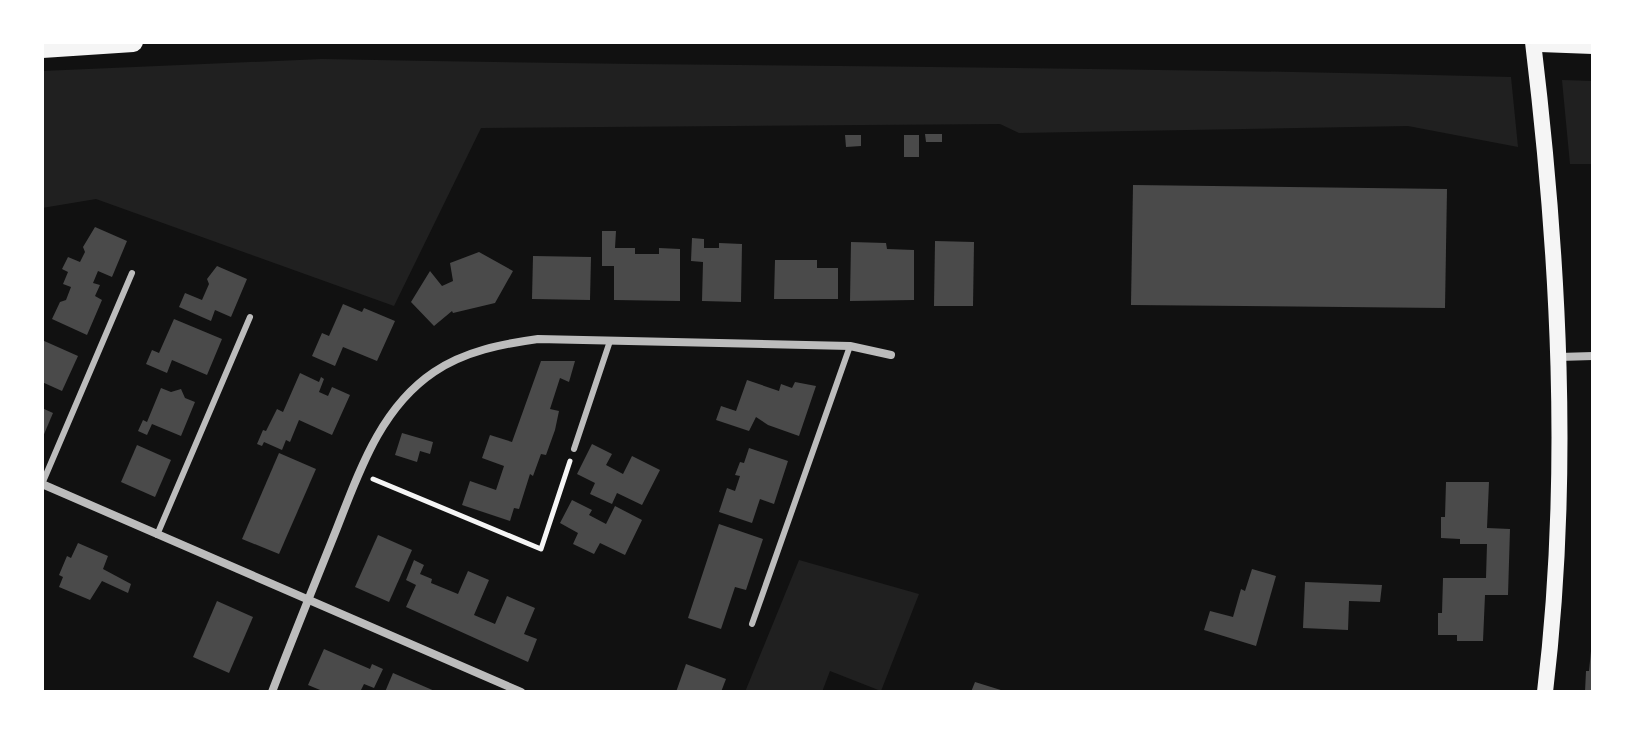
<svg xmlns="http://www.w3.org/2000/svg" width="1635" height="734" font-family="Montserrat,sans-serif">
	<style>
		.green { fill: #202020 }
		.building { fill: #4a4a4a }
		.lines { fill: none; stroke-linecap: round; stroke-linejoin: round }
		.path { stroke: #f5f5f5; stroke-width: 5 }
		.service { stroke: #bcbcbc; stroke-width: 6 }
		.minor { stroke: #bcbcbc; stroke-width: 8 }
		.secondary { stroke: #f5f5f5; stroke-width: 16 }
		.trunk { stroke: #f5f5f5; stroke-width: 20 }
	</style>
	<rect width="100%" height="100%" fill="#111"/>
	<g class="green">
		<path d="M322,59c396,8 793,7 1189,18l7,70 -110,-21 -389,7 -19,-9 -519,4 -87,178 -298,-107 -54,9v-137z"/>
		<path d="M1562,80l31,1v83h-23z"/>
		<path d="M799,560l120,34 -38,97 -51,-20 -8,21h-77z"/>
	</g>
	<g class="building">
		<path d="M925,134h17v8h-16z"/>
		<path d="M845,135h16v11l-15,1z"/>
		<rect x="904" y="135" width="15" height="22"/>
		<path d="M1133,185l314,4 -2,119 -314,-3z"/>
		<path d="M95,227l32,14 -15,36 -14,-6 -5,12 7,2 -5,11 7,4 -15,35 -35,-16 8,-17 6,-2 5,-13 -8,-3 5,-12 -6,-3 6,-12 12,5 5,-10 -2,-5z"/>
		<path d="M602,231h14l-1,17h20v6h24v-6l21,1v52l-66,-1v-34h-12z"/>
		<path d="M692,238l12,1v9h15v-5l23,1 -1,58 -39,-1 1,-39 -12,-1z"/>
		<path d="M935,241l39,1 -1,64h-39z"/>
		<path d="M851,242l35,1 1,6 27,1v50l-64,1z"/>
		<path d="M479,252l34,19 -18,32 -42,10 -1,-2 -18,15 -23,-24 19,-31 12,15 11,-5 -3,-18z"/>
		<path d="M533,256l58,1 -1,43 -58,-1z"/>
		<path d="M775,260h42v8h21v31h-64z"/>
		<path d="M217,266l30,13 -16,38 -16,-7 -4,11 -32,-14 6,-14 17,7 7,-16 -2,-5z"/>
		<path d="M343,304l19,8 2,-4 31,13 -18,40 -34,-14 -8,19 -23,-10 10,-23 7,3z"/>
		<path d="M174,319l48,20 -15,36 -35,-15 -5,13 -21,-9 6,-14 7,3z"/>
		<path d="M42,340l36,16 -16,35 -20,-9z"/>
		<path d="M541,361h34l-6,21 -9,-4 -10,31 9,2 -4,19 -9,25 -5,-1 -8,22 -3,-2 -11,35 -5,-1 -4,13 -48,-16 8,-24 26,9 8,-24 -22,-8 8,-23 22,7z"/>
		<path d="M300,373l19,9 2,-5 3,2 -5,13 9,4 4,-9 18,8 -18,40 -33,-15 -9,22 -4,-2 -4,10 -18,-8 -2,4 -5,-2 6,-14 3,1 11,-22 6,3z"/>
		<path d="M747,380l32,11 2,-7 11,4 3,-6 21,4 -17,50 -31,-11 -12,-8 -7,14 -33,-11 5,-14 15,5z"/>
		<path d="M161,388l10,4 10,-3 4,9 10,4 -14,34 -29,-12 -5,11 -9,-4 5,-11 4,2z"/>
		<path d="M42,408l11,5 -11,26z"/>
		<path d="M402,433l31,9 -3,12 -10,-3 -3,11 -22,-7z"/>
		<path d="M592,444l20,10 -6,11 17,9 9,-18 28,14 -18,35 -25,-12 -5,11 -22,-10 5,-11 -18,-9z"/>
		<path d="M137,445l34,15 -16,37 -34,-15z"/>
		<path d="M749,448l39,13 -14,43 -14,-5 -8,24 -33,-11 8,-24 8,3 5,-15 -5,-1 5,-13 4,1z"/>
		<path d="M279,453l37,16 -37,85 -37,-15z"/>
		<path d="M1446,482h43l-2,46 23,1 -2,66h-23l-2,46h-26v-6h-19v-22h4l1,-35h43l1,-34h-27v-5l-19,-1v-21h4z"/>
		<path d="M572,500l20,10 -3,5 17,9 9,-18 27,14 -17,35 -25,-12 -6,11 -21,-10 5,-11 -18,-10z"/>
		<path d="M719,524l44,15 -17,51 -11,-3 -14,42 -33,-11z"/>
		<path d="M378,535l34,15 -23,52 -34,-15z"/>
		<path d="M78,543l30,13 -5,13 28,15 -3,9 -26,-12 -12,19 -31,-13 4,-10 -4,-2 8,-19 4,2z"/>
		<path d="M414,560l10,5 -4,9 12,5 -1,4 27,11 10,-23 21,9 -15,35 21,9 12,-28 28,12 -11,26 13,5 -9,23 -122,-55 10,-22 -10,-5z"/>
		<path d="M1252,569l24,7 -20,70 -52,-16 6,-19 23,6 8,-28 4,2z"/>
		<path d="M1305,582l77,3 -2,17 -31,-1 -1,29 -45,-2z"/>
		<path d="M217,601l36,16 -24,56 -36,-16z"/>
		<path d="M324,649l46,20 2,-5 11,5 -9,19 -10,-4 -4,8h-35l-17,-7z"/>
		<path d="M1591,651l2,41h-8l1,-21h3z"/>
		<path d="M686,664l40,15 -5,13h-45z"/>
		<path d="M393,673l44,19h-52z"/>
		<path d="M975,682l29,9v1h-33z"/>
	</g>
	<g class="lines">
		<path class="path" d="M373,479l168,70 29,-88"/>
		<g class="service">
			<path d="M574,449l36,-108"/>
			<path d="M42,484l90,-211"/>
			<path d="M157,535l93,-218"/>
			<path d="M752,624l98,-278"/>
		</g>
		<g class="minor">
			<path d="M1559,357l34,-1"/>
			<path d="M42,484l479,208"/>
			<path d="M272,692c19,-50 39,-99 59,-149 25,-61 45,-132 103,-171 31,-21 68,-28 104,-33l312,7 41,9"/>
		</g>
		<path class="secondary" d="M1533,42c26,215 38,434 12,650"/>
		<g class="trunk">
			<path d="M1540,42l53,2"/>
			<path d="M42,48l91,-6"/>
		</g>
	</g>
	<rect width="1635" height="734" fill="none" stroke="#ffffff" stroke-width="88"/>
</svg>
